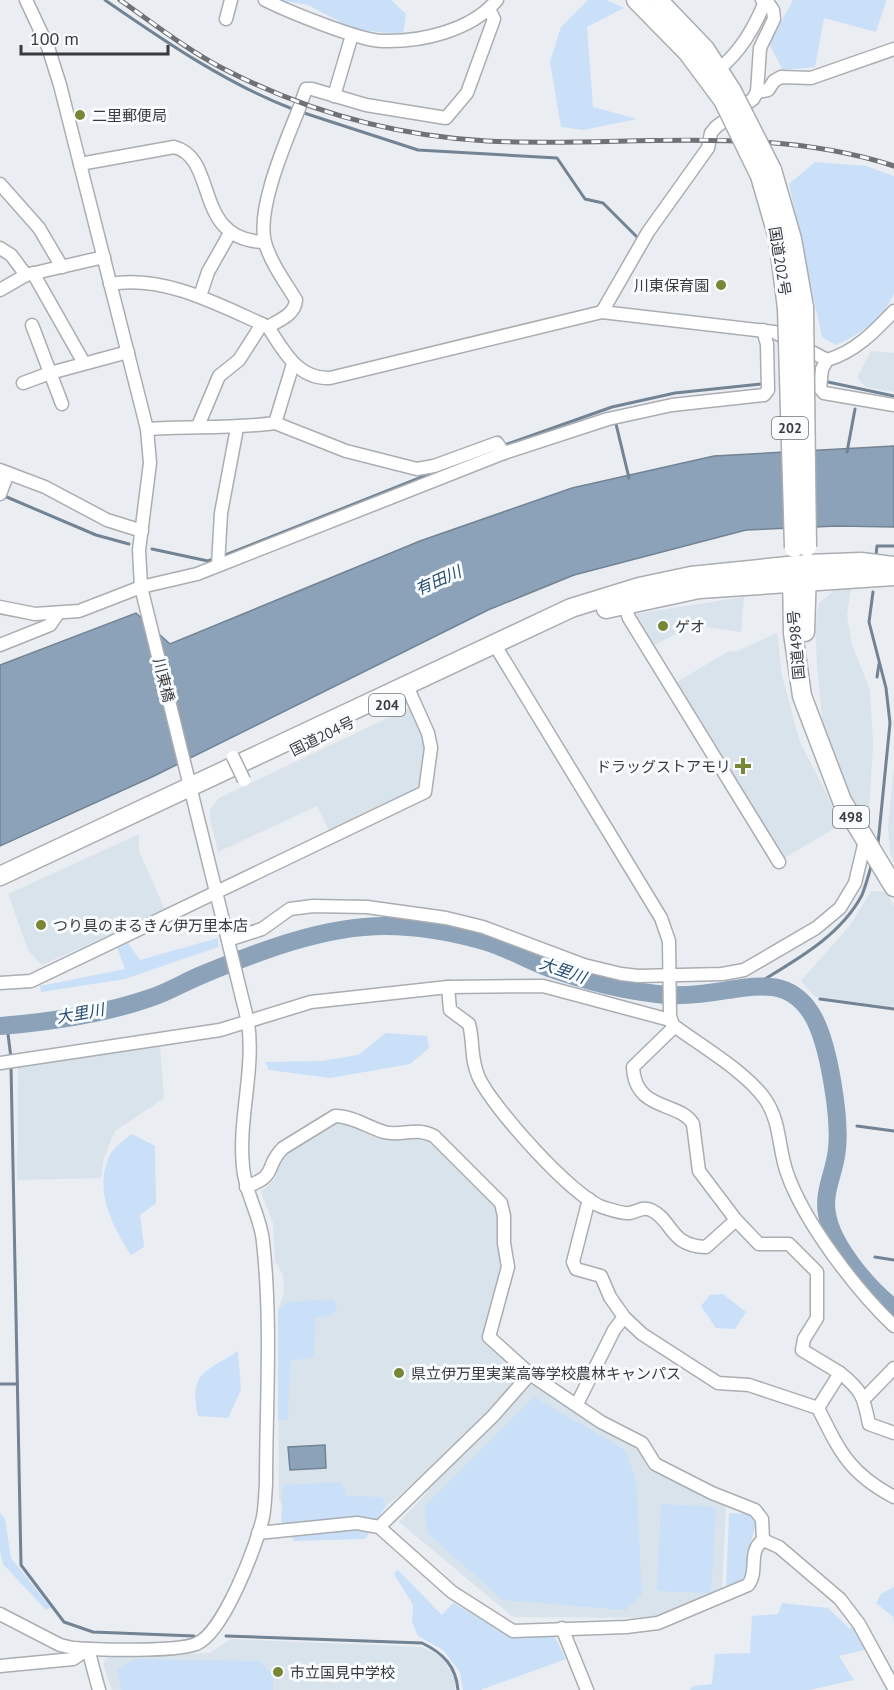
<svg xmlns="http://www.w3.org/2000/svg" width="894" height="1690" font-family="'PT Sans','Noto Sans JP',sans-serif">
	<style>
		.built { fill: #d9e3ec }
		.green { fill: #c9e0f8 }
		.water { fill: #8ba2b9; stroke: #728394; stroke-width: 1.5 }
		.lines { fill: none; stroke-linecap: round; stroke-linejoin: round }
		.stream { stroke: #728394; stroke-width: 3 }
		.river { stroke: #8ba2b9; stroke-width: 18 }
		.minor-casing { stroke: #aaadb1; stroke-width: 15 }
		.highway-casing { stroke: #aaadb1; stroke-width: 21 }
		.minor { stroke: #fff; stroke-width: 12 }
		.highway { stroke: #fff; stroke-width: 18 }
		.rail-casing { stroke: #6f7174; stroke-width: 5 }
		.rail { stroke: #f8fcff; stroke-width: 3; stroke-dasharray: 9; stroke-linecap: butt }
		.minor-bridge-casing { stroke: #aaadb1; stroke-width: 15; stroke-linecap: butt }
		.highway-bridge-casing { stroke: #aaadb1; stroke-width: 21; stroke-linecap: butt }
		.minor-bridge { stroke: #fff; stroke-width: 12 }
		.highway-bridge { stroke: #fff; stroke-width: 18 }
		.poi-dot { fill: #788736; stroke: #f8fcff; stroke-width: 2 }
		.labels { text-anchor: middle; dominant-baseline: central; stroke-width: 6; stroke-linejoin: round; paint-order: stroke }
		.shield { fill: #f8fcff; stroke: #727476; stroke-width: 1.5 }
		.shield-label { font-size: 14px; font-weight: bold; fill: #393a3c }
		.poi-label { font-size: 15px; fill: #393a3c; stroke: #f8fcff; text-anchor: start }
		.street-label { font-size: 15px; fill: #393a3c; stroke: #f8fcff }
		.water-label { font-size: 16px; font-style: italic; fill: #264b6e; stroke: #f8fcff }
	</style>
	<rect width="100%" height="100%" fill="#eaeef2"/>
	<g class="built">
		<path d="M871,351l23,2v39l-28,-5 -9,-9z"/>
		<path d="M851,588l-4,27 5,30 18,45 3,54 -4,66 -6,12 -21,-39 -19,-55 -6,-62 -2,-39 4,-24 17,-14z"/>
		<path d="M744,597l-3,35 -49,-7 -41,22 -16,-33z"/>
		<path d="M777,633l5,43 18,66 42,82 -61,36 -106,-177 54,-32 6,1z"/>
		<path d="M409,708l7,8 7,17 2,19 -5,38 -91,41 -12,-25 -99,46 -8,-33v-10l9,-11z"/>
		<path d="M894,766v96l-4,-9 -2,-26z"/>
		<path d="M139,834v17l26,59 -123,55 -14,-15 -20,-56z"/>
		<path d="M871,891l15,1 8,14v101l-79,-10 -14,-16 50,-57z"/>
		<path d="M160,1044l4,54 -49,33 -11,26 -3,21 -84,2 1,-115z"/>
		<path d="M339,1120l78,15 17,6 64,63 8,60 -22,75 36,30 1,9 -25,42 32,-35h10l64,44 35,20 12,21 77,35 -4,87 -64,26 -145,-1 -114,-95 29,-30 -12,-10 -30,24 -96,10 -11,-16 -1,-190 6,-17 -1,-18 -8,-14 -2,-38 -12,-31 14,-13 8,-24z"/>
		<path d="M230,1639l192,8 20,10 13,22v11h-343l-9,-26 4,-7 103,-4z"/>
	</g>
	<g class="green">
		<path d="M277,0h114l15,14 -3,21 -49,-6 -46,-24z"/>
		<path d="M588,0h18l18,8 -37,19 6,80 44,12 -54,11 -22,-3 -11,-65 11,-35z"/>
		<path d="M793,0h93v1l-10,31 -52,-14 -9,49 -32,3 -14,-26z"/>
		<path d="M815,162l51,4 28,10v117c-10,26 -35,42 -58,52l-14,-8 -33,-153z"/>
		<path d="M218,938v9l-93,32 -84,13 -1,-6 85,-17 -8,-22 11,-4 12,17z"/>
		<path d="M386,1033l41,3 2,12 -19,16 -80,14 -61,-8 -4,-8 56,-1 37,-6z"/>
		<path d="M132,1134l23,12 1,57 -16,12 4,32 -13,8c-19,-30 -39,-67 -20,-102 4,-7 15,-14 21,-19z"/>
		<path d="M723,1294l23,18 -11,17 -19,-1 -15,-22 9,-11z"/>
		<path d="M333,1299l4,7 -4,9 -18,3 -1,39 -24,4 -2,59h-10v-110l8,-8z"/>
		<path d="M238,1351l3,39 -13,28 -30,-2c-9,-45 7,-43 40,-65z"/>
		<path d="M534,1397l91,53 11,30 6,114 -16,16 -123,-10 -76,-67 -2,-27z"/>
		<path d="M341,1482l5,14 36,1 4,9 -21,33 -71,2 -13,-20 2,-36z"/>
		<path d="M661,1504l55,3 -5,86 -54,-2z"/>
		<path d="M0,1513l5,6 6,39 40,50 -5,2 -43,-46 -3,-13z"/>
		<path d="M729,1513l21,1 6,10 -8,28 -3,27 -19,8z"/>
		<path d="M398,1570l44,45 11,-12 55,32h46l12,24 -86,31h-17l-3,-18 -17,-22 -25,-14 -6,-14 1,-17 -19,-31z"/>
		<path d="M894,1587v37l-1,-7 -17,-14 5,-9z"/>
		<path d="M782,1603l46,5 22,21 6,-6 12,26 -29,7 15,24 -44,10h-120l3,-4 19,-2 3,-30 35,-1 2,-37 26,-2z"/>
		<path d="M135,1659l125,2 13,14v15h-152l-4,-21z"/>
	</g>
	<g class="water">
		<path d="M894,446v81l-57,-1 -91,4 -172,45 -86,35 -334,166 -154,70v-181l136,-52 34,31 250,-103 152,-53 142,-32z"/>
		<path d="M325,1445l1,23 -36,2 -2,-23z"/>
	</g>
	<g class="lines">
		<g class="stream">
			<path d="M105,0c61,42 120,83 190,110"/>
			<path d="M301,112l117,38 139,8 28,41 18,4 34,34"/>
			<path d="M828,382l66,14"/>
			<path d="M616,424l13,54"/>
			<path d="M502,446l110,-39 63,-14 86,-9"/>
			<path d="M847,452l8,-43"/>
			<path d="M2,495l94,40 33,9"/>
			<path d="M152,549l56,12 5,-2"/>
			<path d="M876,555l1,-9h17"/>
			<path d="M223,556l214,-85"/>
			<path d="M873,592l-4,30 17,66 4,35 -12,121"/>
			<path d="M877,677l2,-13"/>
			<path d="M755,985c39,-24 85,-48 107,-90 4,-10 7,-21 10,-32"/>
			<path d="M820,999l74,10"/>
			<path d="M7,1026l4,32"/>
			<path d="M11,1066l10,499 43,57 29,10 101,4"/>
			<path d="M857,1126l37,5"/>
			<path d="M875,1257l19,3"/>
			<path d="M0,1384h17"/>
			<path d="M226,1636l196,7c21,10 34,23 36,47"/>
		</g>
		<path class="river" d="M0,1026c49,-4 104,-12 150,-28 19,-6 36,-17 54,-24 56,-23 120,-48 181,-48 33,0 67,6 99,15 22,6 43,19 65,27 34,12 72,22 108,26 23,3 48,0 71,-4 33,-5 62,-10 83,23 18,28 31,111 25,143 -3,19 -13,38 -9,58 5,32 42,75 67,94"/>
		<g class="minor-casing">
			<g id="minor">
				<path d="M265,0c22,11 95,41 118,41 38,1 88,-10 114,-41"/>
				<path d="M226,19l5,-19"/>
				<path d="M719,69c22,-18 35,-41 46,-67l-3,-2"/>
				<path d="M757,92l11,-2 6,-9 7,-4 30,1 83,-29"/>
				<path d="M334,96l18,-61"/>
				<path d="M302,100l4,-11h6l54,16 80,13 21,-25 27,-74 -5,-10"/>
				<path d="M80,164l94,-17c45,11 18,94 91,95"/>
				<path d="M0,184l39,44 23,39"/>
				<path d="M0,248l11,7 15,20"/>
				<path d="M33,273l51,90"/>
				<path d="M110,284c53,-9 105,19 152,40l6,3c16,24 29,52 62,51l272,-66 172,20 53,28"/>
				<path d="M0,290l26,-15 78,-18"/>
				<path d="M200,296l8,-24 22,-39"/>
				<path d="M894,311c-20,21 -39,41 -67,49l-5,9 -2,19 4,5 70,12"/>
				<path d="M602,312l46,-80 60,-84 3,-15 5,-6 37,-28 4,-7 3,-44 14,-29 -1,-9 -7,-10"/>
				<path d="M32,325l30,79"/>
				<path d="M268,327c11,-7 27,-12 28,-27 -11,-18 -25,-37 -31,-57 -9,-35 22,-104 35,-137"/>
				<path d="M23,383l27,-10 78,-21"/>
				<path d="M275,423l71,28 71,18 17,-3 63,-23 7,10"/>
				<path d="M198,426l21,-50 20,-16 23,-36"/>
				<path d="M147,429c43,-3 85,0 128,-6l18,-59"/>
				<path d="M0,470l45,17 62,33 35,11"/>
				<path d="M0,494l8,-21"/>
				<path d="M218,565l3,-52 16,-85"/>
				<path d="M622,598l7,20 150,244"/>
				<path d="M0,607l35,7 44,-3 62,-24 56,-13 307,-121 104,-34 64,-14 92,-10 4,-5 -1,-46 -4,-14"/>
				<path d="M493,642l168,276 8,23 1,75 3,9c28,21 72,46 92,74 16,23 13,49 22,74 17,49 69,117 107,153"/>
				<path d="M0,645l50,-20 7,-10"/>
				<path d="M228,940l34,-11 28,-20 23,-3 54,1 79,11 37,9 101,38 37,9 17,2 84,-2 22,-4 72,-42 24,-20 15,-25 10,-42"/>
				<path d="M0,983l31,-2 394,-189 6,-44 -3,-15 -22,-49"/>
				<path d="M448,987l2,23 19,14c5,19 1,34 10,54 15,31 92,117 123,129 7,2 20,7 27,6 8,-1 14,-7 22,-3 22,10 18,36 55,37l30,-27"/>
				<path d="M673,1025l-2,5 -38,37c2,45 47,34 60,57l6,47 37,49 23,24h30l28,28v46l-13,21 -2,11 38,23 -22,35c22,44 31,65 76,89"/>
				<path d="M0,1063l220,-33 91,-28 137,-15 95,-1 127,34"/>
				<path d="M246,1187c34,-13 17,-19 37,-39l52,-32c17,0 33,11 49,16 18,5 30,-6 50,4l67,67 3,13v27l4,24 -19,70 41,37 71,48 41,21 13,21 57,29 43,17 7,9 1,21"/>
				<path d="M589,1199l-16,63 3,7 25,7 9,21 14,20 18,17 76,49 31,2 69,23"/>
				<path d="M840,1373c22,17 24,25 29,51l25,9"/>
				<path d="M864,1399l30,-31"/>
				<path d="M577,1404l37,-74 10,-13"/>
				<path d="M379,1527l114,-111 37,-42"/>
				<path d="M258,1533l99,-10 22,4 73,65 61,39 113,-4 32,-4 90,-38c11,-13 -1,-33 15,-45"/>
				<path d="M763,1540l16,7 61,52 19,25 35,64"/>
				<path d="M0,1614l60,31 13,3c25,2 103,4 123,-4 27,-10 61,-99 67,-127 2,-10 2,-21 3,-32 0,-80 6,-163 -3,-243 -2,-26 -18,-48 -20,-75 -5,-49 12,-96 5,-145l-107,-435 -2,-37 11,-87 -3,-34 -87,-344 -12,-38 -22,-47"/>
				<path d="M562,1628l25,62"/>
				<path d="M0,1666l73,-7 15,-10 11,41"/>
			</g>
		</g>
		<g class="highway-casing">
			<g id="highway">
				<path d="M636,0l52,53 35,47"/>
				<path d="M658,0l47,49 27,42"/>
				<path d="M772,170l20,69 12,68"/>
				<path d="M760,176l18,62 9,70"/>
				<path d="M792,570l1,63 9,63 40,105 52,86"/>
				<path d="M606,609l93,-20 195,-13"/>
				<path d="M805,632l2,-62"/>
				<path d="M0,876l571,-268 68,-21 52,-11 116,-12 54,-2 33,4"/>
			</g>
		</g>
		<use href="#minor" class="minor"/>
		<use href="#highway" class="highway"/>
		<g class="rail-casing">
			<path id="rail" d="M120,0c33,23 66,49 102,68 83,43 172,68 265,73 136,7 275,-18 407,25"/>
		</g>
		<use href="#rail" class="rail"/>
		<g class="minor-bridge-casing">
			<path id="minor-bridge" d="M233,757l11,23"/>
		</g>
		<g class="highway-bridge-casing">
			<g id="highway-bridge">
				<path d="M732,91l40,79"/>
				<path d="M723,100l37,76"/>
				<path d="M804,307l3,240"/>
				<path d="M787,308l7,240"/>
			</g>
		</g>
		<use href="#minor-bridge" class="minor-bridge"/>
		<use href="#highway-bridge" class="highway-bridge"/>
	</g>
	<g class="poi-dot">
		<circle cx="80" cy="115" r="6"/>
		<circle cx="721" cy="285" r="6"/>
		<circle cx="663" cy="626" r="6"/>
		<path d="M740 757h6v6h6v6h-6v6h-6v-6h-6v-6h6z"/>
		<circle cx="41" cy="925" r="6"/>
		<circle cx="399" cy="1373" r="6"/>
		<circle cx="278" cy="1672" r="6"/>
	</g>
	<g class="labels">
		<g class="shield">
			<rect x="772" y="417" width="36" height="22" rx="4.5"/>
			<rect x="369" y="694" width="36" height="22" rx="4.5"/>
			<rect x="833" y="806" width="36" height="22" rx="4.5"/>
		</g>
		<g class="shield-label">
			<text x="790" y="428">202</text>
			<text x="387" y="705">204</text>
			<text x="851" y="817">498</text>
		</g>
		<g class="poi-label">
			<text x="92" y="115">二里郵便局</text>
			<text x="709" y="285" text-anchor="end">川東保育園</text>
			<text x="675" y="626">ゲオ</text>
			<text x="731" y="766" text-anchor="end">ドラッグストアモリ</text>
			<text x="53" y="925">つり具のまるきん伊万里本店</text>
			<text x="411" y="1373">県立伊万里実業高等学校農林キャンパス</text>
			<text x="290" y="1672">市立国見中学校</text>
		</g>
		<g class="street-label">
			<text transform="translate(780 261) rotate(81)">国道202号</text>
			<text transform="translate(796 645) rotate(-95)">国道498号</text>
			<text transform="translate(164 680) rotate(76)">川東橋</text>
			<text transform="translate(322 736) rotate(-26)">国道204号</text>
		</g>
		<g class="water-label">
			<text transform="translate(438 580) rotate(-24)">有田川</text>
			<text transform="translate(563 970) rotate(19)">大里川</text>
			<text transform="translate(80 1013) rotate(-10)">大里川</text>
		</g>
	</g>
	<path d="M21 45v9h147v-9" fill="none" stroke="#393a3c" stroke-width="3"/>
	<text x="30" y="45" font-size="18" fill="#393a3c" stroke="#f8fcff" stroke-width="4.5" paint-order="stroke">100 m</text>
</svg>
